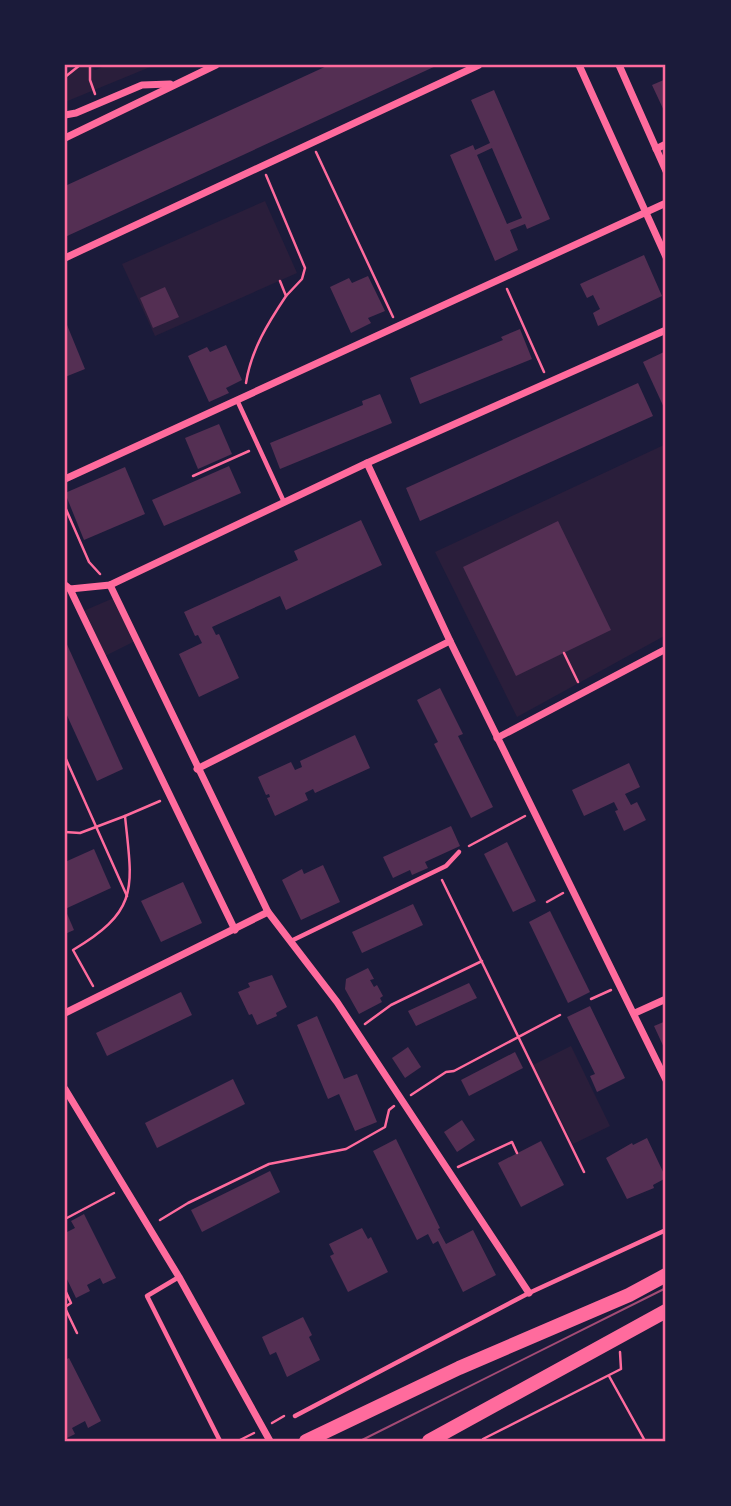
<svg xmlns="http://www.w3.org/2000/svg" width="731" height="1506" font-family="Literata,serif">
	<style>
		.green { fill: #2a1e3b }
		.building { fill: #542f53; fill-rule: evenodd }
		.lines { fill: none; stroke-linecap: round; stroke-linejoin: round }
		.path { stroke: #ff6b9d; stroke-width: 2.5 }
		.service { stroke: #ff6b9d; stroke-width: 4.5 }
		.minor { stroke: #ff6b9d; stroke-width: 7 }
		.secondary { stroke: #ff6b9d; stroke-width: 14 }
		.tram { stroke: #a44b75; stroke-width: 2 }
		.neatline { fill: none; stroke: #ff6b9d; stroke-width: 2.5 }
	</style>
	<rect width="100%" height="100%" fill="#1b1b3a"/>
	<g class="green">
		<path d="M65,65h25l5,5 13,-5h47l-90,37z"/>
		<path d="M265,201l32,72 -142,63 -33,-72z"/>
		<path d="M666,444v191l-149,82 -82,-165z"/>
		<path d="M116,597l21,43 -34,17 -22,-45z"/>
		<path d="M571,1046l39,80 -37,18 -40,-79z"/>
	</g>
	<g class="building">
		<path d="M329,65h109l-373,172v-51z"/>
		<path d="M666,79v36l-14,-30z"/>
		<path d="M494,90l56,129 -23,10 -2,-5 -15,6 8,20 -23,11 -45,-106 23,-10 2,5 15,-7 -19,-43zM492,148l30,70 -15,6 -30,-69z"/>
		<path d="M644,255l18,41 -64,30 -5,-13 7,-4 -7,-14 -6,3 -7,-14z"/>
		<path d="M368,276l17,35 -17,7 3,5 -20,10 -21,-46 19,-9 3,5z"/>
		<path d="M165,287l14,30 -26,11 -13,-30z"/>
		<path d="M65,320l20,49 -20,8z"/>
		<path d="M520,329l12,30 -112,45 -10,-26 93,-38 -2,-3z"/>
		<path d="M226,345l16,35 -16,8 3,5 -20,9 -21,-46 19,-9 3,5z"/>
		<path d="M666,351v61l-23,-50z"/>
		<path d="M638,383l15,33 -233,105 -14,-33z"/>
		<path d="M380,394l12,29 -112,46 -10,-26 93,-38 -1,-4z"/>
		<path d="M219,424l13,30 -34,15 -13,-31z"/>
		<path d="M229,466l12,27 -77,33 -12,-26z"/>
		<path d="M125,467l20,47 -61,26 -19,-47z"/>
		<path d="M361,520l21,45 -96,45 -6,-14 -68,31 4,8 3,-1 20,44 -40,19 -20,-43 23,-11 -4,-8 -3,1 -11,-24 114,-52 -4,-9z"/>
		<path d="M558,521l53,109 -95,46 -53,-109z"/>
		<path d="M65,640l58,129 -26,12 -32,-70z"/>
		<path d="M440,688l23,46 -5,2 35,71 -22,11 -37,-74 4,-2 -21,-42z"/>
		<path d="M355,735l15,33 -55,25 -2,-4 -8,4 3,7 -33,16 -8,-18 3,-1 -1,-3 -3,1 -8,-18 33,-15 4,8 7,-3 -2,-6z"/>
		<path d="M629,763l11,24 -15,7 6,11 6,-3 9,18 -22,11 -9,-20 3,-1 -4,-8 -30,14 -12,-26z"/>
		<path d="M451,826l9,20 -35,16 3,6 -16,7 -2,-5 -17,8 -10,-21z"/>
		<path d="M507,842l29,59 -23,11 -29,-58z"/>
		<path d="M94,849l17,39 -46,21v-47z"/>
		<path d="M323,865l17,37 -39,18 -19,-40 20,-11 2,5z"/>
		<path d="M183,882l19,41 -41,19 -20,-41z"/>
		<path d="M413,904l10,21 -61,28 -10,-21z"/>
		<path d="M65,909l9,21 -9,4z"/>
		<path d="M550,911l40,81 -22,11 -39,-81z"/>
		<path d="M368,968l6,11 -4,1 4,7 3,-2 6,11 -3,2 2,4 -23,12 -14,-25 1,-10z"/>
		<path d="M272,975l15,32 -11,6 1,3 -20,9 -5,-11 -3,1 -11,-23 12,-5 -2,-4z"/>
		<path d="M469,983l8,15 -61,28 -8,-15z"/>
		<path d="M181,992l11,23 -85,41 -11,-23z"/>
		<path d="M590,1006l35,72 -28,14 -7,-16 5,-2 -28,-57z"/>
		<path d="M317,1016l27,63 13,-5 20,48 -22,9 -16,-37 -11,5 -31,-74z"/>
		<path d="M666,1021v31l-12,-26z"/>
		<path d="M408,1047l13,20 -16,11 -13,-20z"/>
		<path d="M515,1052l8,16 -54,28 -8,-16z"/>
		<path d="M233,1079l12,25 -88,44 -12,-25z"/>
		<path d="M462,1120l13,20 -18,12 -13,-20z"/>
		<path d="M647,1138l19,40 -13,7 1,3 -27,11 -21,-41 26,-15 1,2z"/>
		<path d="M396,1139l44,89 -2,1 8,15 27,-14 23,45 -33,17 -25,-51 -5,3 -5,-10 -11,6 -44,-89z"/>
		<path d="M541,1141l23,44 -43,22 -23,-44z"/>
		<path d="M270,1171l10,21 -78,40 -11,-22z"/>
		<path d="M84,1214l32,64 -13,6 -3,-6 -13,7 3,6 -14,7 -11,-23v-42l10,-5 -4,-7z"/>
		<path d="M362,1228l6,11 3,-2 17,35 -40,20 -18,-36 4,-2 -5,-10z"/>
		<path d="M303,1317l9,18 -3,2 11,23 -33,17 -11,-25 -6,3 -8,-18z"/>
		<path d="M69,1358l32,63 -13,7 -3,-7 -13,7 3,6 -10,5v-79z"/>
	</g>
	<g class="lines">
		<g class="path">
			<path d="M90,65v15l5,14"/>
			<path d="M65,77l15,-12"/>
			<path d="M316,152l77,165"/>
			<path d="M266,175l39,93 -3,11 -16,17 -6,-15"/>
			<path d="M507,289l37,83"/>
			<path d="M246,383c5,-33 22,-60 40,-87"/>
			<path d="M193,476l56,-25"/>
			<path d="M65,507l24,55 11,12"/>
			<path d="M564,653l14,29"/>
			<path d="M65,757l62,139"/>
			<path d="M125,816l35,-15"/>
			<path d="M65,832l15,1 45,-17c7,70 16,94 -52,134l20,36"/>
			<path d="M469,846l56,-30"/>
			<path d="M442,880l142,292"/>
			<path d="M547,902l16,-9"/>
			<path d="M591,999l20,-9"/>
			<path d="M365,1024l26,-19 91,-44"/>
			<path d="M411,1095l35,-23 8,-1 106,-56"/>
			<path d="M458,1167l54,-25 5,11"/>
			<path d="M65,1219l49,-26"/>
			<path d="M160,1220l28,-17 81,-39 77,-15 39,-22 4,-17 5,-4"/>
			<path d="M65,1290l6,13 -6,4"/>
			<path d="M65,1308l12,25"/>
			<path d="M609,1376l36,65"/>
			<path d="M272,1423l12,-7"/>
			<path d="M483,1439l138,-70 -1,-17"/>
			<path d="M238,1441l16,-8"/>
		</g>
		<g class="service">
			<path d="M237,400l47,102"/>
			<path d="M291,941l155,-75 13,-14"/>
			<path d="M179,1277l-32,19 73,145"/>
			<path d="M295,1416l234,-123 137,-63"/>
		</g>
		<g class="minor">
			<path d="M579,65l87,192"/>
			<path d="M619,65l47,106"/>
			<path d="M65,115l11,-2 66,-28 28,-1"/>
			<path d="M65,138l151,-73"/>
			<path d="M656,149l10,-5"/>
			<path d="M65,258l414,-193"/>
			<path d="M367,463l83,178 216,439"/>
			<path d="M65,479l601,-276"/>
			<path d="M65,585l5,4 11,23 154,318"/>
			<path d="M110,585l158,327 69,90 192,291"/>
			<path d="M70,589l40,-4 257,-122 299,-133"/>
			<path d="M497,738l169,-89"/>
			<path d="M197,769l253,-128"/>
			<path d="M65,1013l203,-101"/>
			<path d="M635,1013l31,-14"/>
			<path d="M65,1089l114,188 91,164"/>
		</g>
		<g class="secondary">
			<path d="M306,1441l153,-73 170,-73 37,-20"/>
			<path d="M429,1441l237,-130"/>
		</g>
		<path class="tram" d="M360,1441l306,-153"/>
	</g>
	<rect width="731" height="1506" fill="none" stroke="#1b1b3a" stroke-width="133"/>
	<rect x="66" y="66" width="598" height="1374" class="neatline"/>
</svg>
